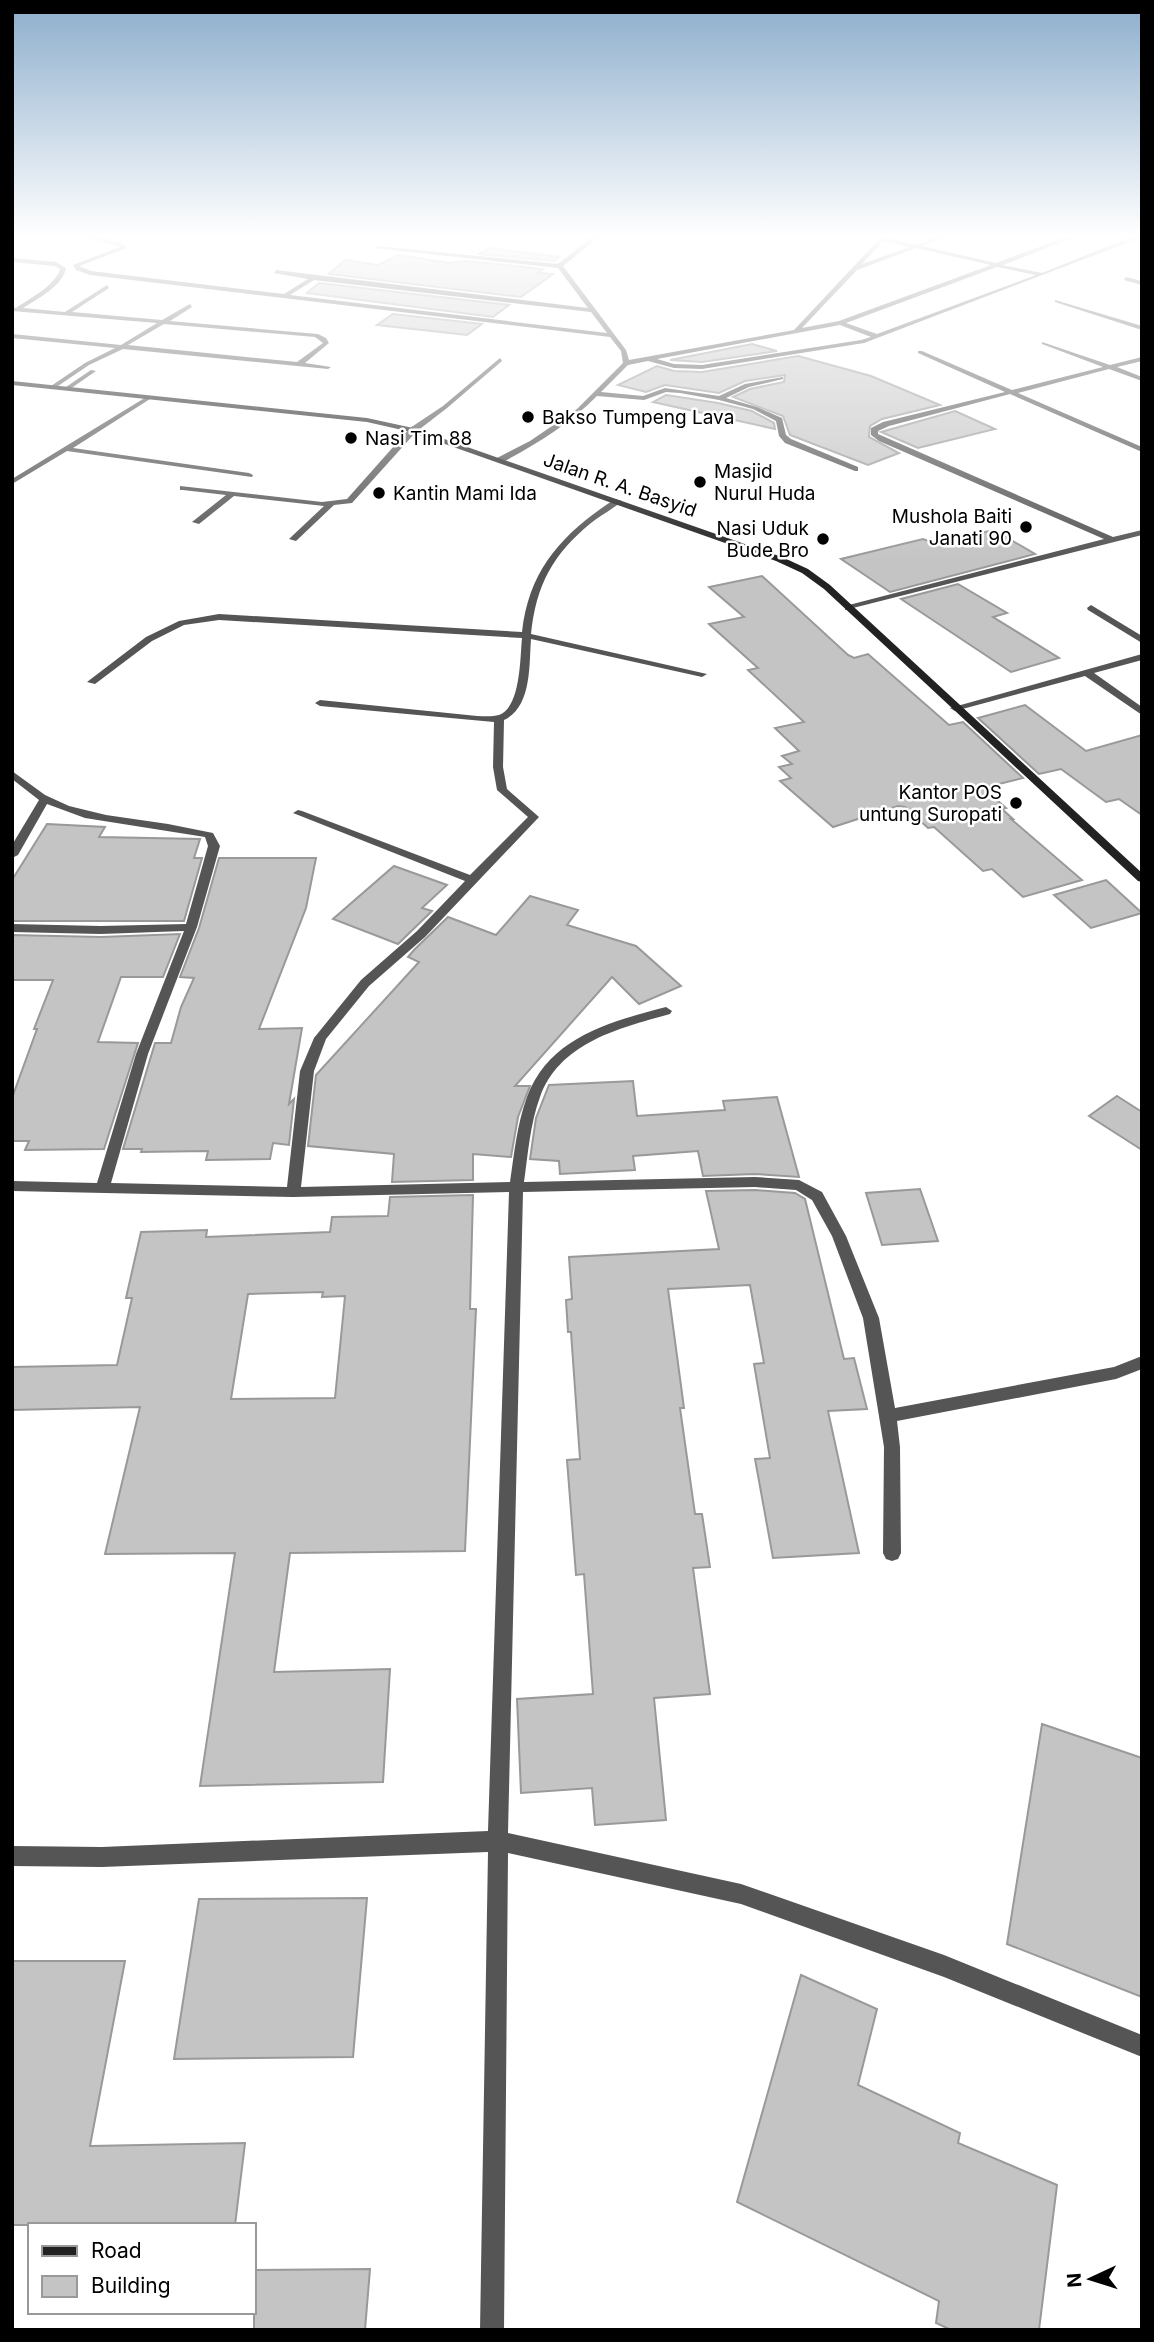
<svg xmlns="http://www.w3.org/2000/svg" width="1154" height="2342" font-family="Inter,sans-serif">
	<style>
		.building { fill: #c4c4c4; stroke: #999; stroke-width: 2; fill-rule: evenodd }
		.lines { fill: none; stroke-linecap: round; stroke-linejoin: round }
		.street { fill: #555; fill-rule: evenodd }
		.secondary { fill: #222; fill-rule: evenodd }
		.poi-dot { fill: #000; stroke: #fff; stroke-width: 2.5 }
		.labels { text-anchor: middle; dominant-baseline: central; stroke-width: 5; stroke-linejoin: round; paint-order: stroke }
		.far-poi-label { font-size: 19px; fill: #000; stroke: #fff; text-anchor: start }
		.far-street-label { font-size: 19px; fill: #000; stroke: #fff }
	</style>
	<rect width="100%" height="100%" fill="#fff"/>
	<g class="building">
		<path d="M489,248l70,9 -5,4 -75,-7z"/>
		<path d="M398,255l51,8 18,-2 76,8 -5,4 15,1 -32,23 -192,-23 16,-14 33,5z"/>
		<path d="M319,283l190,22 -16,12 -186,-24z"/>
		<path d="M393,314l89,10 -15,11 -90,-10z"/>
		<path d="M752,344l25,7 -75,11 -32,-2z"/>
		<path d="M798,356l73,20 69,29 -58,14 -12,7 -1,11 30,16 -31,12 -78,-30 -7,-19 -50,-19 17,-8 34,-7 1,-7 -40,6 -26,12 -54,-8 -19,7 -28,-7 39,-19 17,5 28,1z"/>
		<path d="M666,395l52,8 34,8 22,12 1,6 -122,-27z"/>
		<path d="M955,411l40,18 -77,19 -37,-16z"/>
		<path d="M994,530l41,24 -145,38 -49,-33 82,-20 11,4z"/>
		<path d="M762,576l86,79 6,3 14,-4 81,71 14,-3 60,56 -40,10 23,20 -4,1 11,10h-2l71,61 -59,17 -31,-28 -9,2 -49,-44 -6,1 -23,-21 -7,-1 -65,21 -53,-46 11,-3 -12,-11 13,-3 -10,-8 17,-5 -24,-23 29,-6 -56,-52 10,-2 -49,-44 35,-7 -35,-30z"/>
		<path d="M958,584l49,29 -14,4 66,41 -48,14 -110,-73z"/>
		<path d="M1025,705l61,46 56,-16v80l-23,-16 -13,3 -45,-33 -22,5 -61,-56z"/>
		<path d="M47,824l58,3 -6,10 101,2 -6,19h8l-18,63h-172v-41z"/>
		<path d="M219,858h97l-10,50 -47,121 43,-1 -13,76 5,-5 -5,46 -16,-2 -3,16 -64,1 2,-9 -67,1 1,-3h-19l32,-106h16l10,-36 13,-29 -14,-1 19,-49z"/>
		<path d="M394,866l53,19 -25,23 10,3 -34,33 -65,-25z"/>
		<path d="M1106,880l36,33 -51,15 -37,-33z"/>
		<path d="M530,896l48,14 -11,15 69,21 45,40 -42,18 -27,-27 -97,109h15l-12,31 -7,40 -38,-3v26l-81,2 2,-28 -86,-8 8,-71 103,-113 -11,-5 6,-7 34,-33 48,18z"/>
		<path d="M180,934l-17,43h-42l-23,65 40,1 -34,106 -79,1 4,-9h-17v-43l25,-69h-3l19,-49h-41v-45l89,2z"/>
		<path d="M633,1081l4,35 88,-6 -2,-9 54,-4 22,80 -44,-3 -52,2 -5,-25 -65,5 2,14 -75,4 -1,-13 -29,-2 6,-41 13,-33z"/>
		<path d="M1117,1096l25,16v38l-53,-34z"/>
		<path d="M920,1189l18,52 -56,4 -16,-52z"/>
		<path d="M755,1190l40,3 10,6 39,160 10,-1 13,51 -39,2 31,142 -86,5 -18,-99 15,-1 -16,-94 10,-1 -14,-78 -82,4 16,119h-4l15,106h7l8,53 -17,1 17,126 -56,4 12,122 -71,5 -3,-37 -71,5 -4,-94 76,-5 -9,-120 -8,1 -9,-115 13,-1 -9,-127h-3l-2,-32 6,-1 -3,-42 150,-8 -13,-58z"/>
		<path d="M473,1195l-3,114h6l-11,242 -175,2 -16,119 116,-3 -7,113 -183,4 35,-233 -130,1 35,-147 -128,3v-43l105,-2 15,-67h-6l15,-66 66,-2 -1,7 124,-5 2,-15 56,-1 2,-19zM323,1292l-1,5 23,-1 -10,102 -104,1 17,-105z"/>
		<path d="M1042,1724l100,34v239l-135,-53z"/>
		<path d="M367,1898l-14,159 -179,2 25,-160z"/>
		<path d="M12,1961h113l-35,185 155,-3 -10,82h-223z"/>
		<path d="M801,1975l76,34 -19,76 102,48 -2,10 99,42 -18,145h-88l-15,-7 3,-22 -202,-99z"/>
		<path d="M370,2269l-5,61h-111v-60z"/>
	</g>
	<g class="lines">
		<g class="street">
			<path d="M78,234h10l35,10 4,4 -48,18 12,5 193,23 24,-15 -34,-6 2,-3 312,38 -30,-40 -184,-20 3,-2 181,18 38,-30h7l-40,32 63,84 3,10 165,-30 90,-96h6l-4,4 30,7 29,-11h9l-32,12 74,17 78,-29h9l-80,31 39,8 97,-39h3v3l-278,106 -162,26 -28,-1 -26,-7 -20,4 -27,27 42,4 22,-8 54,8 26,-12 38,-7v2l-34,8 -23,11 31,9 25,11 4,17 5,4 67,28v4h-3l-70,-28 -6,-7 -3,-15 -23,-12 -34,-9 -39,-7 -14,-1 -22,8 -47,-4c-28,28 -60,48 -94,66h-6v-4l33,-17 47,-32 46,-46 -2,-12 -11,-14 -520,-62 -14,-5 -3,-5 47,-18zM883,241l27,6 -48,17zM916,248l75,17 -152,56 -37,7 55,-58zM997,267l39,8 -159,59 -31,-11zM314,280l277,32 16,21 -317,-38zM840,325l31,12 -10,3 -159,25 -28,-1 -17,-5z"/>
			<path d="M12,258l44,4 10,6c-3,18 -29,31 -43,40l42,4 42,-27 2,3 -37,24 90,8 28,-16 2,3 -22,14 148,13 8,4 3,5 -24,20 26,4 -3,2 -205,-20 -34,16 -34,23h-4v-2l34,-23 30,-15 -103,-10v-4l109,11 36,-22 -145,-12v-4l4,1c14,-10 39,-22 44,-39l-5,-3 -43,-4zM164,324l151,13 8,6 -26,19 -169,-17z"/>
			<path d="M1126,277l16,4v4l-18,-5z"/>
			<path d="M1055,300l87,26v4l-87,-28z"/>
			<path d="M1042,342l68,23 32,-8v4l-25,6 25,10v4l-33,-12 -91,24 124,54v5l-132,-58 -121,32 -11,5v3l235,103 29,-7v5l-297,75v-4l259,-67 -225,-98 -8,-6v-7l12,-6 122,-30 -87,-39v-2h4l90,39 91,-23 -61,-23z"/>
			<path d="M500,358l2,3 -55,47 -31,24 -64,71 -18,2 -38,36 -7,-2 35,-33 -90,-10 -35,28 -7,-2 34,-27 -43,-5h-3v-4l142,16 25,-3 63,-71 33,-22z"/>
			<path d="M91,370l5,1 -26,18h-4v-2z"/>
			<path d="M148,396l2,3 -77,49 176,25 4,2 -1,2 -185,-26 -55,33v-5z"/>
			<path d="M615,499l7,2c-9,8 -21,14 -31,22 -38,31 -55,62 -60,111l176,40 -5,3 -171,-38c-2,26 1,68 -27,81l-1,47 4,22 32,28 -114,120 -56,49 -43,53 -12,32 -13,116 209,-5c4,-28 7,-58 17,-85 22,-60 83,-75 139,-90l6,4 -2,3c-50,14 -110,28 -130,83 -10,27 -12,57 -16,85l231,-5 44,3 23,12 24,44 33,82 16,90 219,-41 28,-11v13l-26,10 -219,42 3,26 1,106 -3,6 -6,2 -6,-2 -3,-6 1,-106 -21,-129 -31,-82 -20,-36 -16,-10 -41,-3 -232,5 -15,641 233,51 203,71 198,80v22l-198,-80 -203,-73 -233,-51 -4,477h-24l8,-478 -386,15 -90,-1v-20l90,1 386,-16 21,-639 -216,5 -281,-6v-10l85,2 39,-129 48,-123 -83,3 -89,-2v-8l89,2 85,-2 22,-78 -3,-9 -120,-19 -38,-14 -29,51 -6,3v-13l27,-45 -27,-21v-8l33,24 24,11 37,9 62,9 45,9 7,13 -23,81 -49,127 -37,129 176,4 13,-116 14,-33 47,-58 56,-49 48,-50 -172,-68 5,-3 4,1 168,64 58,-58 -31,-27 -4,-23 1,-45 -174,-16 -5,-3 5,-3 157,16c7,0 15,1 22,-1 22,-8 21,-58 23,-77l-303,-18 -35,5 -32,16 -57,43 -8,-2 59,-45 33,-16 40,-7 303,18c7,-63 41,-99 93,-133z"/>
			<path d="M1091,605l51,31v7l-54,-33 -1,-2z"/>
			<path d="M1142,654v6l-48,13 48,34v8l-57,-39 -130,35 -5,-3z"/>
		</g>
		<path class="secondary" d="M12,381l355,37 46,10 369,129 26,12 22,16 312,288v9l-4,-1 -314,-292 -22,-16 -26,-12 -365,-129 -44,-10 -355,-37z"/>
	</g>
	<linearGradient id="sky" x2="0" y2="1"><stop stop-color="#8cadcc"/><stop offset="0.42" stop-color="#fff"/><stop offset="1" stop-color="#fff" stop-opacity="0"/></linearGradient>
	<rect width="1154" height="562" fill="url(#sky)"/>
	<g class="poi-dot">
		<circle cx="528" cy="417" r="7"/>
		<circle cx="351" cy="438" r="7"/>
		<circle cx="700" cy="482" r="7"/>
		<circle cx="379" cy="493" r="7"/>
		<circle cx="1026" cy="527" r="7"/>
		<circle cx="823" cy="539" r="7"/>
		<circle cx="1016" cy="803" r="7"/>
	</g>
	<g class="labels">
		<g class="far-poi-label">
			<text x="542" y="417">Bakso Tumpeng Lava</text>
			<text x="365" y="438">Nasi Tim 88</text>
			<text x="714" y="471">Masjid<tspan x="714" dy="22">Nurul Huda</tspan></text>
			<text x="393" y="493">Kantin Mami Ida</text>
			<text x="1012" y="516" text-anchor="end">Mushola Baiti<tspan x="1012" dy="22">Janati 90</tspan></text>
			<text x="809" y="528" text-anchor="end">Nasi Uduk<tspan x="809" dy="22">Bude Bro</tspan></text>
			<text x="1002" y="792" text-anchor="end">Kantor POS<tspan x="1002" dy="22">untung Suropati</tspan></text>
		</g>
		<g class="far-street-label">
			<text transform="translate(620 485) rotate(19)">Jalan R. A. Basyid</text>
		</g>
	</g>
	<rect width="1154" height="2342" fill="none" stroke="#000000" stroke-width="28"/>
	<rect x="28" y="2223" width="228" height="91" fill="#ffffff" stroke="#999999" stroke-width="2"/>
	<rect x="42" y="2246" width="35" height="10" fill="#222222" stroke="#999999" stroke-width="2"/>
	<text x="91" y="2258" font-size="21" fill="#000000">Road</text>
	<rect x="42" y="2276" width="35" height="21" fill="#c4c4c4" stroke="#999999" stroke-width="2"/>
	<text x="91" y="2293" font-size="21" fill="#000000">Building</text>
	<g transform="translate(1091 2279) rotate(266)" stroke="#ffffff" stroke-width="5" paint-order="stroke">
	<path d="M0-5L12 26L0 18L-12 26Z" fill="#000000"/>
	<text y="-10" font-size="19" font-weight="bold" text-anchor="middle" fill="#000000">N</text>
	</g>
</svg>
